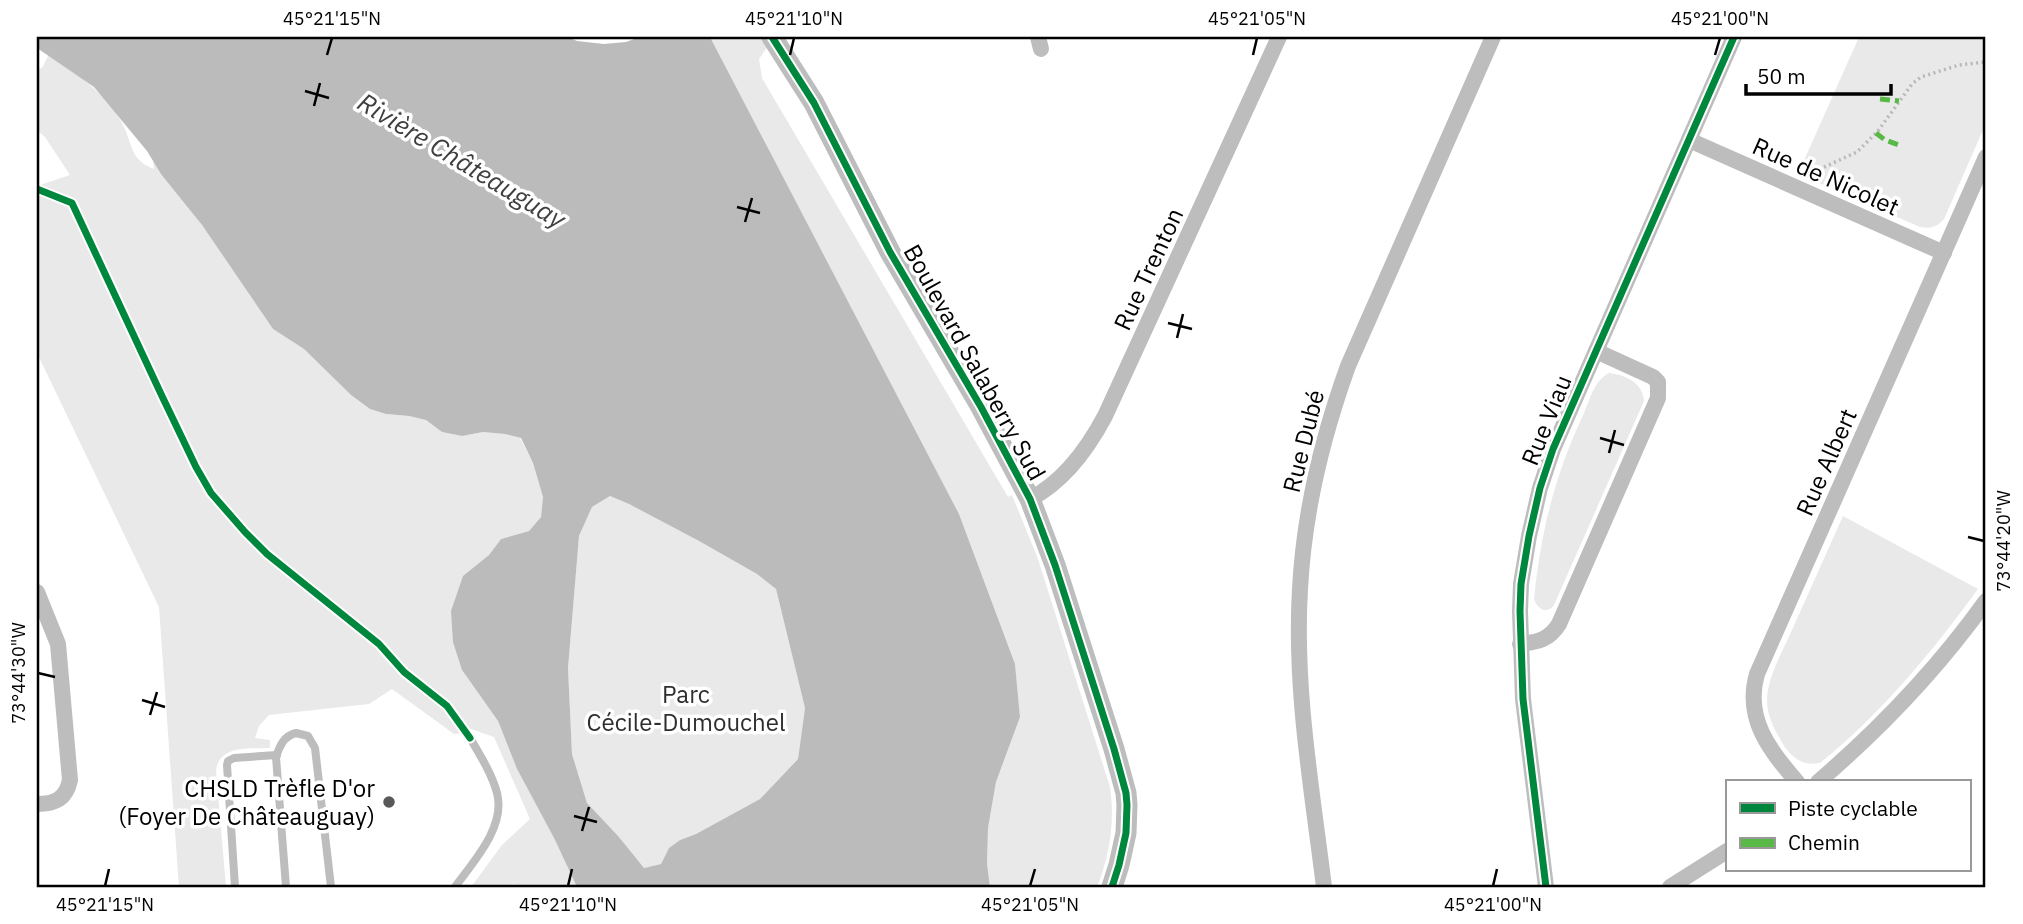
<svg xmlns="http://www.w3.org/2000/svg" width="2023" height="924" font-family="'IBM Plex Sans',sans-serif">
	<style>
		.green { fill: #e9e9e9 }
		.water { fill: #bbb; fill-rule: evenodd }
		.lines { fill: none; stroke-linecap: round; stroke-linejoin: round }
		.path { stroke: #b8b8b8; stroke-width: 3.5; stroke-dasharray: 2 3.5; stroke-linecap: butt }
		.service { stroke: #bdbdbd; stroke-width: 8 }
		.minor { stroke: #bdbdbd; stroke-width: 16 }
		.tertiary { stroke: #bdbdbd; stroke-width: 21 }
		.quiet { stroke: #58b947; stroke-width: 5; stroke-dasharray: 10 5; stroke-linecap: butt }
		.cycleway-casing { stroke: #fff; stroke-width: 11 }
		.cycleway { stroke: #00873e; stroke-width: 7 }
		.ticks { fill: none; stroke: #000; stroke-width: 2.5 }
		.poi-dot { fill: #595959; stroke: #fff; stroke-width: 2.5 }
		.labels { text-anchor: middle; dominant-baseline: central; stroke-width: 7; stroke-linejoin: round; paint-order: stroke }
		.street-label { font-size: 24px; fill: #000; stroke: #fff }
		.park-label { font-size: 24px; fill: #2e2e2e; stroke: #fff }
		.poi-label { font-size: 24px; fill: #000; stroke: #fff; text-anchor: end }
		.water-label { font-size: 26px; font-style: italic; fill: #3f3f3f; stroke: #fff }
		.neatline { fill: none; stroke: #000; stroke-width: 2.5 }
		.ticks-label { font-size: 18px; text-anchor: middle; fill: #000 }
	</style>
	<rect width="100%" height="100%" fill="#fff"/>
	<g class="green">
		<path d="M710,37h64l-15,22 3,19 246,419 4,-2 26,64 72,228c5,35 0,67 -13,100h-107l-3,-23 1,-36 8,-46 24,-65 -5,-53 -56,-150z"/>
		<path d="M1859,37h127v86l-42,96c-7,8 -14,10 -24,8l-122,-53z"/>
		<path d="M49,54c27,20 55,37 72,67 12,21 7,38 33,48l-1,-8 49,64 71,104 31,20 47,46 19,14 16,5 23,2 17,4 16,12 20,4 21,-4 22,2 15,4 13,25 10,34 -2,20 -12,14 -28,8 -12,16 -26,22 -1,93 36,51 19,48 37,69 23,49h-57l-6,-3 -3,3h-40l31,-42 28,-26 -36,-82 -23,-8 -8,4 -9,1 -62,-45 -23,15 -100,11 -10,11 -4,12 15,2v8c-20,1 -51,-4 -54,23l10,116h-47l-20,-280 -122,-254v-167l33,-11 -25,-38 -8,-7v-61l5,-1z"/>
		<path d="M1609,373c17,2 34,10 35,28l-90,204c-7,10 -17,4 -20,-6 7,-69 21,-124 50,-186 6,-14 10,-32 25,-40z"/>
		<path d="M610,496l19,8 70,37 58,33 19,15 29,119 -7,51 -38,40 -64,35 -16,6 -11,8 -8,16 -17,4 -57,-65 -15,-49 -4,-86 11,-132 13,-29z"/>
		<path d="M1843,516l135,73c-46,63 -97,125 -158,174 -17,3 -26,-4 -36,-17 -8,-14 -17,-29 -17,-45 0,-24 16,-50 25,-71 17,-38 34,-76 51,-114z"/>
	</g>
	<path class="water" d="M37,37h531l9,4 27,3 22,-2 14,-5h70l249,477 56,150 5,53 -24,65 -8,46 -1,36 3,23h-413l-23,-49 -37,-69 -19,-48 -36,-51 -9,-28 -2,-31 12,-35 26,-21 12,-16 28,-8 12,-14 2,-20 -10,-34 -12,-25 -16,-4 -22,-2 -21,4 -20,-4 -16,-12 -17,-4 -23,-2 -16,-5 -19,-14 -47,-46 -31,-20 -71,-104 -41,-51 -14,-23 -53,-64 -57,-39zM610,496l19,8 70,37 58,33 19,15 29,119 -7,51 -38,40 -64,35 -16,6 -11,8 -8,16 -17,4 -26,-32 -31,-33 -15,-49 -4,-86 11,-132 13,-29z"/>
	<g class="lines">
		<g class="path">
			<path d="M1980,37l6,4"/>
			<path d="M1809,174l48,-22 21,-21 34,-47 9,-7 38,-12 27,-3"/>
		</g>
		<g class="service">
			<path d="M235,887l-8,-122 1,-4 6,-3 43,-3"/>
			<path d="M286,887l-10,-130c4,-12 8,-21 20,-24l12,3 7,12 16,139"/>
			<path d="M455,887c18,-25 51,-60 42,-94 -5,-19 -17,-38 -27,-55"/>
		</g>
		<g class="minor">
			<path d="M1038,37l3,12"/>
			<path d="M1689,140l255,113"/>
			<path d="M1030,499c33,-17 58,-51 75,-83l174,-379"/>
			<path d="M37,592l21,52 12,136c-4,19 -15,24 -33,24"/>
			<path d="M1520,644c18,-2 29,-4 39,-20l99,-226v-16l-5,-5 -57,-26"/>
			<path d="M1797,782c-27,-32 -53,-63 -40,-108l229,-517"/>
			<path d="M1818,782c63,-54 120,-114 168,-181"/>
			<path d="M1324,887c-12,-98 -30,-198 -24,-298 4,-77 22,-151 48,-223l145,-329"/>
			<path d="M1546,887l-23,-188 -3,-88 1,-27 8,-48 11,-48 13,-39 181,-412"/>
			<path d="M1670,887l57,-36"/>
		</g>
		<path class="tertiary" d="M772,37l42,66 76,149 91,155 49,92 25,66 59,184 12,44 1,12 -1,28 -7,32 -7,22"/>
		<g class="quiet">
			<path d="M1880,99l19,2"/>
			<path d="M1876,133l9,7 14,5"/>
		</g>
		<g class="cycleway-casing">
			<g id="cycleway">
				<path d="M772,37l42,66 76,149 91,155 49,92 25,66 59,184 12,44 1,12 -1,28 -7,32 -7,22"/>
				<path d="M37,189l35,14 89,191 35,73 15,26 34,39 22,22 112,90 25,28 43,34 23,32"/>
				<path d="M1546,887l-23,-188 -3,-88 1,-27 8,-48 11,-48 13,-39 181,-412"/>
			</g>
		</g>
		<use href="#cycleway" class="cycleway"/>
	</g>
	<path class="ticks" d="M327,55l5,-17M790,55l4,-17M1253,55l4,-17M1715,55l5,-17M305,91l24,7M314,106l6,-23M737,207l23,6M745,222l7,-24M1168,323l24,6M1177,338l6,-24M1600,438l24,7M1609,453l6,-23M1968,537l16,4M38,673l17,4M142,700l23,7M150,715l7,-23M574,816l23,6M582,831l7,-24M105,886l4,-17M568,886l4,-17M1030,886l5,-17M1493,886l4,-17"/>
	<circle class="poi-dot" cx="389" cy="802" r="7"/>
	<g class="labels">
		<g class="street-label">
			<text transform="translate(1826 176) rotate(24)">Rue de Nicolet</text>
			<text transform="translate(1148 269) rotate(-65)">Rue Trenton</text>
			<text transform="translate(975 362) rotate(61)">Boulevard Salaberry Sud</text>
			<text transform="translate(1546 420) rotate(-68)">Rue Viau</text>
			<text transform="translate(1303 441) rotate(-76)">Rue Dubé</text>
			<text transform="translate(1826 462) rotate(-66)">Rue Albert</text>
		</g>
		<g class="park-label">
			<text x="686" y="694">Parc<tspan x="686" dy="28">Cécile-Dumouchel</tspan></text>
		</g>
		<g class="poi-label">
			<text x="375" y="788">CHSLD Trèfle D'or<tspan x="375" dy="28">(Foyer De Châteauguay)</tspan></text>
		</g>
		<g class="water-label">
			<text transform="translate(462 160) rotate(31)">Rivière Châteauguay</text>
		</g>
	</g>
	<rect width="2023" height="924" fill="none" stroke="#ffffff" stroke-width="77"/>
	<rect x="1726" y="780" width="245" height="91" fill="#ffffff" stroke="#999999" stroke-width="2"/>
	<rect x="1740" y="803" width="35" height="10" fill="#00873e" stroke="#999999" stroke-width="2"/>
	<text x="1788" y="816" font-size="21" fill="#000000">Piste cyclable</text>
	<rect x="1740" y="838" width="35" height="10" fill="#58b947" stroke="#999999" stroke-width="2"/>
	<text x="1788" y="850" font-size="21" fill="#000000">Chemin</text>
	<path d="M1746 84v10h145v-10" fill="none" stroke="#000000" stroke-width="3.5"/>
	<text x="1757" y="84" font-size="21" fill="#000000" stroke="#ffffff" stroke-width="5" paint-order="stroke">50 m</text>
	<rect x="38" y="38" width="1946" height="848" class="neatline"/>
	<g class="ticks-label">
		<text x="332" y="25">45°21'15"N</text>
		<text x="794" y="25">45°21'10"N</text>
		<text x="1257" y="25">45°21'05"N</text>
		<text x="1720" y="25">45°21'00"N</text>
		<text transform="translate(2004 541) rotate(-90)" y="6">73°44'20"W</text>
		<text transform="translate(19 673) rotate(-90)" y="6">73°44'30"W</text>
		<text x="105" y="911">45°21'15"N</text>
		<text x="568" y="911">45°21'10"N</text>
		<text x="1030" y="911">45°21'05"N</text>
		<text x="1493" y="911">45°21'00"N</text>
	</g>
</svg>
